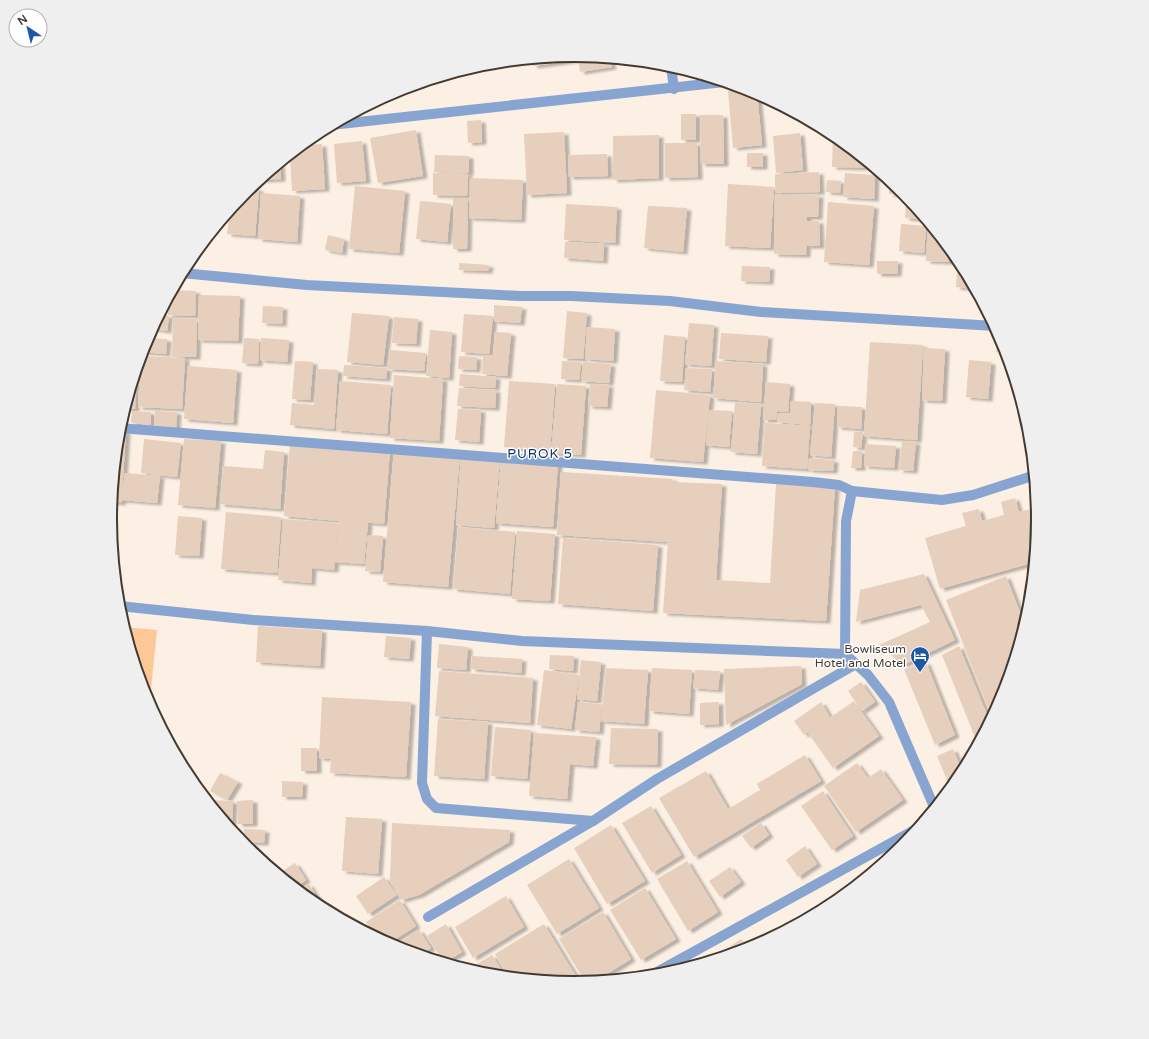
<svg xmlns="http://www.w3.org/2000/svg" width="1149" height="1039" font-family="'Varela Round',sans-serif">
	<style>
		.green { fill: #fec896 }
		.building { fill: #e6cfbc; filter: url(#shadow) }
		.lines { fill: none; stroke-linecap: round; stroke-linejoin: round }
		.minor { stroke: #87a5d0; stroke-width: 10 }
		.labels { text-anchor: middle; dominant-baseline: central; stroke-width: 3; stroke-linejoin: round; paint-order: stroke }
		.poi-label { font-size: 12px; fill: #433a32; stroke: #fff; text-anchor: end }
		.neighbourhood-label { font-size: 13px; letter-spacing: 1px; fill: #0f3468; stroke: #fff }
		.rim { fill: none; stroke: #433a32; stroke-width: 2 }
	</style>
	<defs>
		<filter id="shadow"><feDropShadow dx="4.5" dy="2.5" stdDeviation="1" flood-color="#0004"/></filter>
	</defs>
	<rect width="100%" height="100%" fill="#fcefe3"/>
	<path class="green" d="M124,627l33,3 -7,69 -5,-2z"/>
	<g class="building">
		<path d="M576,55l1,5 -44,6 -1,-7z"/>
		<path d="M578,55l32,4 2,8 -32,5z"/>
		<path d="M749,89l8,4 5,52 -29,3 -5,-57z"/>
		<rect x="681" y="114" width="15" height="26"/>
		<path d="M700,115h23l1,49h-23z"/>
		<path d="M481,120l1,22 -14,1 -1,-22z"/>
		<path d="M416,130l7,46 -45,7 -8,-45z"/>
		<path d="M564,132l3,61 -40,2 -3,-61z"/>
		<path d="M800,133l3,37 -27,3 -3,-37z"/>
		<path d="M833,134l36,29v5l-37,-1z"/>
		<path d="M659,135v43l-46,2v-44z"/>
		<path d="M362,141l4,40 -29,2 -3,-39z"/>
		<path d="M665,143h32l1,34 -33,1z"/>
		<path d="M322,144l3,45 -33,2 -2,-36 11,-9z"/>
		<rect x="747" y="153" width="16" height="14"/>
		<path d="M607,154l1,22 -39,1 -1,-22z"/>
		<path d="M435,155l34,1v17l-35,-1z"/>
		<path d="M280,163l1,16 -22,1z"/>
		<path d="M819,172l1,20 -45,1v-19z"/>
		<path d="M433,173l35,1 -1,22 -34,-1z"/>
		<path d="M845,173l30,2 -1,24 -31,-2z"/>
		<path d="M470,178l53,2 -2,40 -52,-2z"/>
		<path d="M827,180l14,1 -1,12 -14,-1z"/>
		<path d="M889,180l14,11 3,4 -17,-1z"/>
		<path d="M728,184l46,3 -4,61 -45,-2z"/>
		<path d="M355,186l50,5 -6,62 -50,-4z"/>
		<path d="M250,188l9,1 -4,47 -28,-2 3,-23z"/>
		<path d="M261,193l39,3 -3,46 -39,-3z"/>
		<path d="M775,194l44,1 -1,22h-11l-1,38 -32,-1z"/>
		<path d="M453,198h15l-1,51h-14z"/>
		<path d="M906,199h3l18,21 -22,-2z"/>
		<path d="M420,201l31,3 -4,38 -31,-3z"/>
		<path d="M828,202l46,4 -5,59 -45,-3z"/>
		<path d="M566,204l51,3 -2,36 -51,-3z"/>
		<path d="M648,206l39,2 -4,44 -39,-4z"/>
		<path d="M807,221h12l1,25h-13z"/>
		<path d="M928,223l21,25v14l-23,-1z"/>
		<path d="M901,224l25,2 -2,27 -25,-2z"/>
		<path d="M328,235l16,4 -2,14 -17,-3z"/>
		<path d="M565,242l39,2 -1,17 -39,-3z"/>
		<path d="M958,259l3,3 14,27 -19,-2z"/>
		<path d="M877,261h21l-1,13h-20z"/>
		<path d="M459,263l30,2 -1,6 -29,-1z"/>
		<path d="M742,266l28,1 -1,15 -28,-1z"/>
		<path d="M173,290l23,1 -1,25 -27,-1 1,-17z"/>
		<path d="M199,295l41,1 -2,45 -40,-1z"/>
		<path d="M494,305l28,2 -2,16 -26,-2z"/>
		<path d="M263,306l20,1 -1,17 -20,-1z"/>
		<path d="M567,311l20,2 -4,46 -20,-1z"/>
		<path d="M352,313l37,3 -6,49 -36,-3z"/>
		<path d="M160,314l9,2 -2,15 -14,-2z"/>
		<path d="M464,314l29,2 -4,38 -28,-2z"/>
		<path d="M394,317l24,2 -2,25 -24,-1z"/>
		<path d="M173,318l24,1 -1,38h-24z"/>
		<path d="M689,323l25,2 -3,41 -26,-2z"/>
		<path d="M587,327l28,2 -2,32 -28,-2z"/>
		<path d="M430,330l22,2 -3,46 -23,-2z"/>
		<path d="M998,331l6,11 3,11 -11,-1z"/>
		<path d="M495,332l16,1 -4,43 -25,-2 1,-19 10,1z"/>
		<path d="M721,333l47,3 -2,26 -47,-3z"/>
		<path d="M664,335l21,2 -3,45 -22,-1z"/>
		<path d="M147,338l20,1 -1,15 -24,-2z"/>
		<path d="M244,338l15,1 -1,25 -16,-1z"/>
		<path d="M261,338l28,2 -2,22 -27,-2z"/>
		<path d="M870,342l53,3 -6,95 -53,-4z"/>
		<path d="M924,348l21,1 -3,52 -20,-1z"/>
		<path d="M390,350l36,3 -2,18 -36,-2z"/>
		<path d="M141,356l44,2 -3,51 -44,-2z"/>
		<path d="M459,356l18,1 -1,13 -18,-1z"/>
		<path d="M969,360l22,2 -3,37 -22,-2z"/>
		<path d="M295,361l18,1 -3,38 -18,-1z"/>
		<path d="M562,361l19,1 -2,18 -18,-1z"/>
		<path d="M716,361l47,3 -2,38 -48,-4z"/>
		<path d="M583,362l28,2 -2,19 -28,-2z"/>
		<path d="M344,365l43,3 -1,11 -43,-3z"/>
		<path d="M188,366l49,4 -4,53 -49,-4z"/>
		<path d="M686,368l26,1 -2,23 -26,-2z"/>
		<path d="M317,369l21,1 -4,59 -44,-4 2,-22 22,2z"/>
		<path d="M136,371l-1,38h-10l11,-36z"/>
		<path d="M460,374l36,3 -1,11 -36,-2z"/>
		<path d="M394,375l49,4 -4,62 -49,-3z"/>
		<path d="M340,381l51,4 -4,49 -51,-4z"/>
		<path d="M509,381l46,3 -5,67 -46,-4z"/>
		<path d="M766,382l24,2 -2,28 -11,-1 -1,9h-13z"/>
		<path d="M557,384l29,2 -5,69 -30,-2z"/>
		<path d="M590,384l19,1 -2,22 -19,-1z"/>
		<path d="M459,388l37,2 -1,18 -38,-2z"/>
		<path d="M656,390l54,5 -7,67 -53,-4z"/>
		<path d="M791,401l20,1 -1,23 -33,-3 1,-9 12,1z"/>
		<path d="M735,402l26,2 -4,50 -26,-2z"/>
		<path d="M815,403l20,1 -4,53 -21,-2z"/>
		<path d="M838,406l24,1 -1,22 -24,-2z"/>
		<path d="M458,409l23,1 -2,32 -24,-2z"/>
		<path d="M709,410l23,1 -3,36 -23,-2z"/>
		<path d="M132,411l19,1v13l-20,-2z"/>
		<path d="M155,411l22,1 -1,16 -22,-2z"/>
		<path d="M765,423l45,3 -3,43 -45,-3z"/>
		<path d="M119,431h7l-4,63 3,-21 35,3 -3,27 -35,-3 -1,3 -9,-1z"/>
		<path d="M854,432h9l-2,16 -8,-1z"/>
		<path d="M144,439l37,4 -4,34 -36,-4z"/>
		<path d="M184,439l37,2 -6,67 -37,-3z"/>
		<path d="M902,441l14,1 -3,29 -14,-1z"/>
		<path d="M290,443l100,8 -6,73 -35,-3 19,2 -4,41 -29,-2 4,-41 -55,-5z"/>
		<path d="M866,444l30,2 -2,22 -30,-2z"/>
		<path d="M265,450l19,2 -4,57 -60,-5 3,-38 40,3z"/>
		<path d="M394,450l66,5 -12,132 -65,-5z"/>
		<path d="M853,451h9l-1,17h-10z"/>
		<path d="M461,455l39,3 -6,70 -38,-3z"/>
		<path d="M809,458l25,2 -1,11 -25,-1z"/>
		<path d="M501,459l57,4 -5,64 -57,-4z"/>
		<path d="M561,472l112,7 -1,3 50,2 -6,96 54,3 6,-99 59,3 -9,134 -163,-8 5,-71 -111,-7z"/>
		<path d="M1015,498l4,14 19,-5 1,13 -4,42 -95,27 -15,-51 41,-12 -4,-13 17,-4 3,12 22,-6 -3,-13z"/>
		<path d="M226,512l55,5 -4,56 -56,-4z"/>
		<path d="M178,516l24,2 -3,38 -24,-1z"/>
		<path d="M283,519l55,4 -4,47 -22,-2 -1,15 -33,-3z"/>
		<path d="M458,527l57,5 -5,62 -57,-5z"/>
		<path d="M517,531l38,3 -5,67 -38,-2z"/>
		<path d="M368,535l15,1 -3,36 -15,-1z"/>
		<path d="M563,538l95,7 -5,66 -95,-7z"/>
		<path d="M924,574l31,66 -52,25 -24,-20 51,-23 -9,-17 -65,17 4,-32z"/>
		<path d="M1006,576l19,49 -21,72 -12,21 -46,-118z"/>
		<path d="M258,626l64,4 -2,36 -64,-4z"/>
		<path d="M386,636l25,2 -2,21 -25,-2z"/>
		<path d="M439,644l29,3 -2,23 -29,-2z"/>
		<path d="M959,646l31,76 -12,23 -36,-90z"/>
		<path d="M550,655l24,1 -1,15 -24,-2z"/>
		<path d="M472,656l50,3 -1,14 -50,-4z"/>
		<path d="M581,660l20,2 -4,39 -20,-2z"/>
		<path d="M926,662l29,73 -20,10 -31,-76z"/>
		<path d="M801,666l1,18 -76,41 -2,-56z"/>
		<path d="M606,668l42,2 -4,54 -43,-3z"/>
		<path d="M652,668l40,2 -3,44 -40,-3z"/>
		<path d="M544,670l35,5 -8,54 -34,-4z"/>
		<path d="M695,670l25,1 -2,19 -25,-2z"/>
		<path d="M439,671l94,7 -3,45 -95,-7z"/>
		<path d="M861,682l14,20 -13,9 -14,-20z"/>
		<path d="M322,697l89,5 -5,75 -76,-4 1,-14 -12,-1z"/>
		<path d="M854,701l25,35 -46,32 -25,-35z"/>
		<path d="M578,702l24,2 -3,28 -24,-2z"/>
		<path d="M719,702v22l-19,1v-22z"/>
		<path d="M821,702l9,15 -26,18 -10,-14z"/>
		<path d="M438,719l50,3 -4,57 -50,-3z"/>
		<path d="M495,727l36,3 -4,49 -36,-3z"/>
		<path d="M611,728l47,1 -1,36 -48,-1z"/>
		<path d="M534,733l62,4 -3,29 -23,-2 -3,35 -38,-3z"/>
		<rect x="301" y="748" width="16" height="23"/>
		<path d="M953,749l10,24 -12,17 -14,-34z"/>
		<path d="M805,755l16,26 -127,76 -35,-59 47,-27 22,38 32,-19 -3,-6z"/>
		<path d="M857,763l11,15 13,-9 22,31 -47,32 -32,-46z"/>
		<path d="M220,773l18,9 -11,18 -17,-9z"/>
		<path d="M282,781l21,1 -1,15h-20z"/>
		<path d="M823,791l30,45 -21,14 -31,-44z"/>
		<path d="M211,800l22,1 -1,22 -7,-1 -14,-17z"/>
		<path d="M253,800v24h-15l-1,-23z"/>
		<path d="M651,806l30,49 -29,18 -30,-50z"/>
		<path d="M346,817l36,2 -4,55 -36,-3z"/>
		<path d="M392,823l118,7 -1,12 -90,53 -18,5 -11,-19z"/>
		<path d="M761,823l8,12 -18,13 -9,-12z"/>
		<path d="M611,825l34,56 -38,23 -33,-56z"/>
		<path d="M230,828h7v9z"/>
		<path d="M244,829l21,1 -1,13 -20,-1z"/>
		<path d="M245,846l10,1v8l-9,-7z"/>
		<path d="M805,846l12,18 -19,13 -12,-17z"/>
		<path d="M569,859l30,49 -42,26 -30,-49z"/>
		<path d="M687,861l31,51 -30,19 -31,-52z"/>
		<path d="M295,863l11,17 -11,8 -17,-14z"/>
		<path d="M730,867l11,15 -21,15 -11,-16z"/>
		<path d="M384,877l13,18 -29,19 -12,-18z"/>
		<path d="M309,884l10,17 -5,3 -16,-13z"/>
		<path d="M645,888l31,51 -35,21 -31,-50z"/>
		<path d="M506,896l18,31 -51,31 -18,-31z"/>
		<path d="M400,900l16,26 -28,18 -12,-6 -10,-16z"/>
		<path d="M603,912l28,47 -37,23 -8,1 -27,-44z"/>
		<path d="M790,923l3,4 -21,11 -1,-1z"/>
		<path d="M446,924l16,28 -18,11 -17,-27z"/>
		<path d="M544,924l36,59 -71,-5 -14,-24z"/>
		<path d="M419,930l12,18 -12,7 -27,-9z"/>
		<path d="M741,939l7,11 -19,6 -4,-6z"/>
		<path d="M431,953l5,8 -12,-4z"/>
		<path d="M492,955l14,22 -22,-2 -17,-5z"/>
	</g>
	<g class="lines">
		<g class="minor">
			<path d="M671,66l3,23"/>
			<path d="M331,125l393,-43"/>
			<path d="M182,273l125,12 213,11h51l99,5 91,11 234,14"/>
			<path d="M119,428l694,54 26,3 13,6 90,9 31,-5 62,-20"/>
			<path d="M119,606l134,14 174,11 95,10 323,13 23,21 21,27 46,107"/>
			<path d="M427,631l-5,152 5,16 9,9 157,13"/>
			<path d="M845,654l1,-133 6,-30"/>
			<path d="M428,917l165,-96 64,-42 199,-115"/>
			<path d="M648,977l272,-150"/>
		</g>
	</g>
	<defs>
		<g id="hotel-pin" transform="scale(1)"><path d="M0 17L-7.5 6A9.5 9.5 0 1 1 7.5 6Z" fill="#1c57a8" stroke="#fff"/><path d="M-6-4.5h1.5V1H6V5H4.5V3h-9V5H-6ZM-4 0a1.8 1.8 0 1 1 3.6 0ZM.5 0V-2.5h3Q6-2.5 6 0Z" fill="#fff"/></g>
	</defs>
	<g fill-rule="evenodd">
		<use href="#hotel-pin" x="920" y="656"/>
	</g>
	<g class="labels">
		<g class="poi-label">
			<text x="906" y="649">Bowliseum<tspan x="906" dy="14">Hotel and Motel</tspan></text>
		</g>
		<g class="neighbourhood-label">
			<text x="540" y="454">PUROK 5</text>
		</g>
	</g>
	<path d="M0 0H1149V1039H0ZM117 519a457 457 0 1 1 914 0a457 457 0 1 1-914 0Z" fill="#f0efef" fill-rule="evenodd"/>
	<path class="rim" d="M117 519a457 457 0 1 1 914 0a457 457 0 1 1-914 0Z"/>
	<g transform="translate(28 28) rotate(325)"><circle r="19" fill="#ffffff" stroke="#b4b0ad"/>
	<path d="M0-3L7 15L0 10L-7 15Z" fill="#1c57a8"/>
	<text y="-6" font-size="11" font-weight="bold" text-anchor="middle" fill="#433a32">N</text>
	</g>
</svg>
